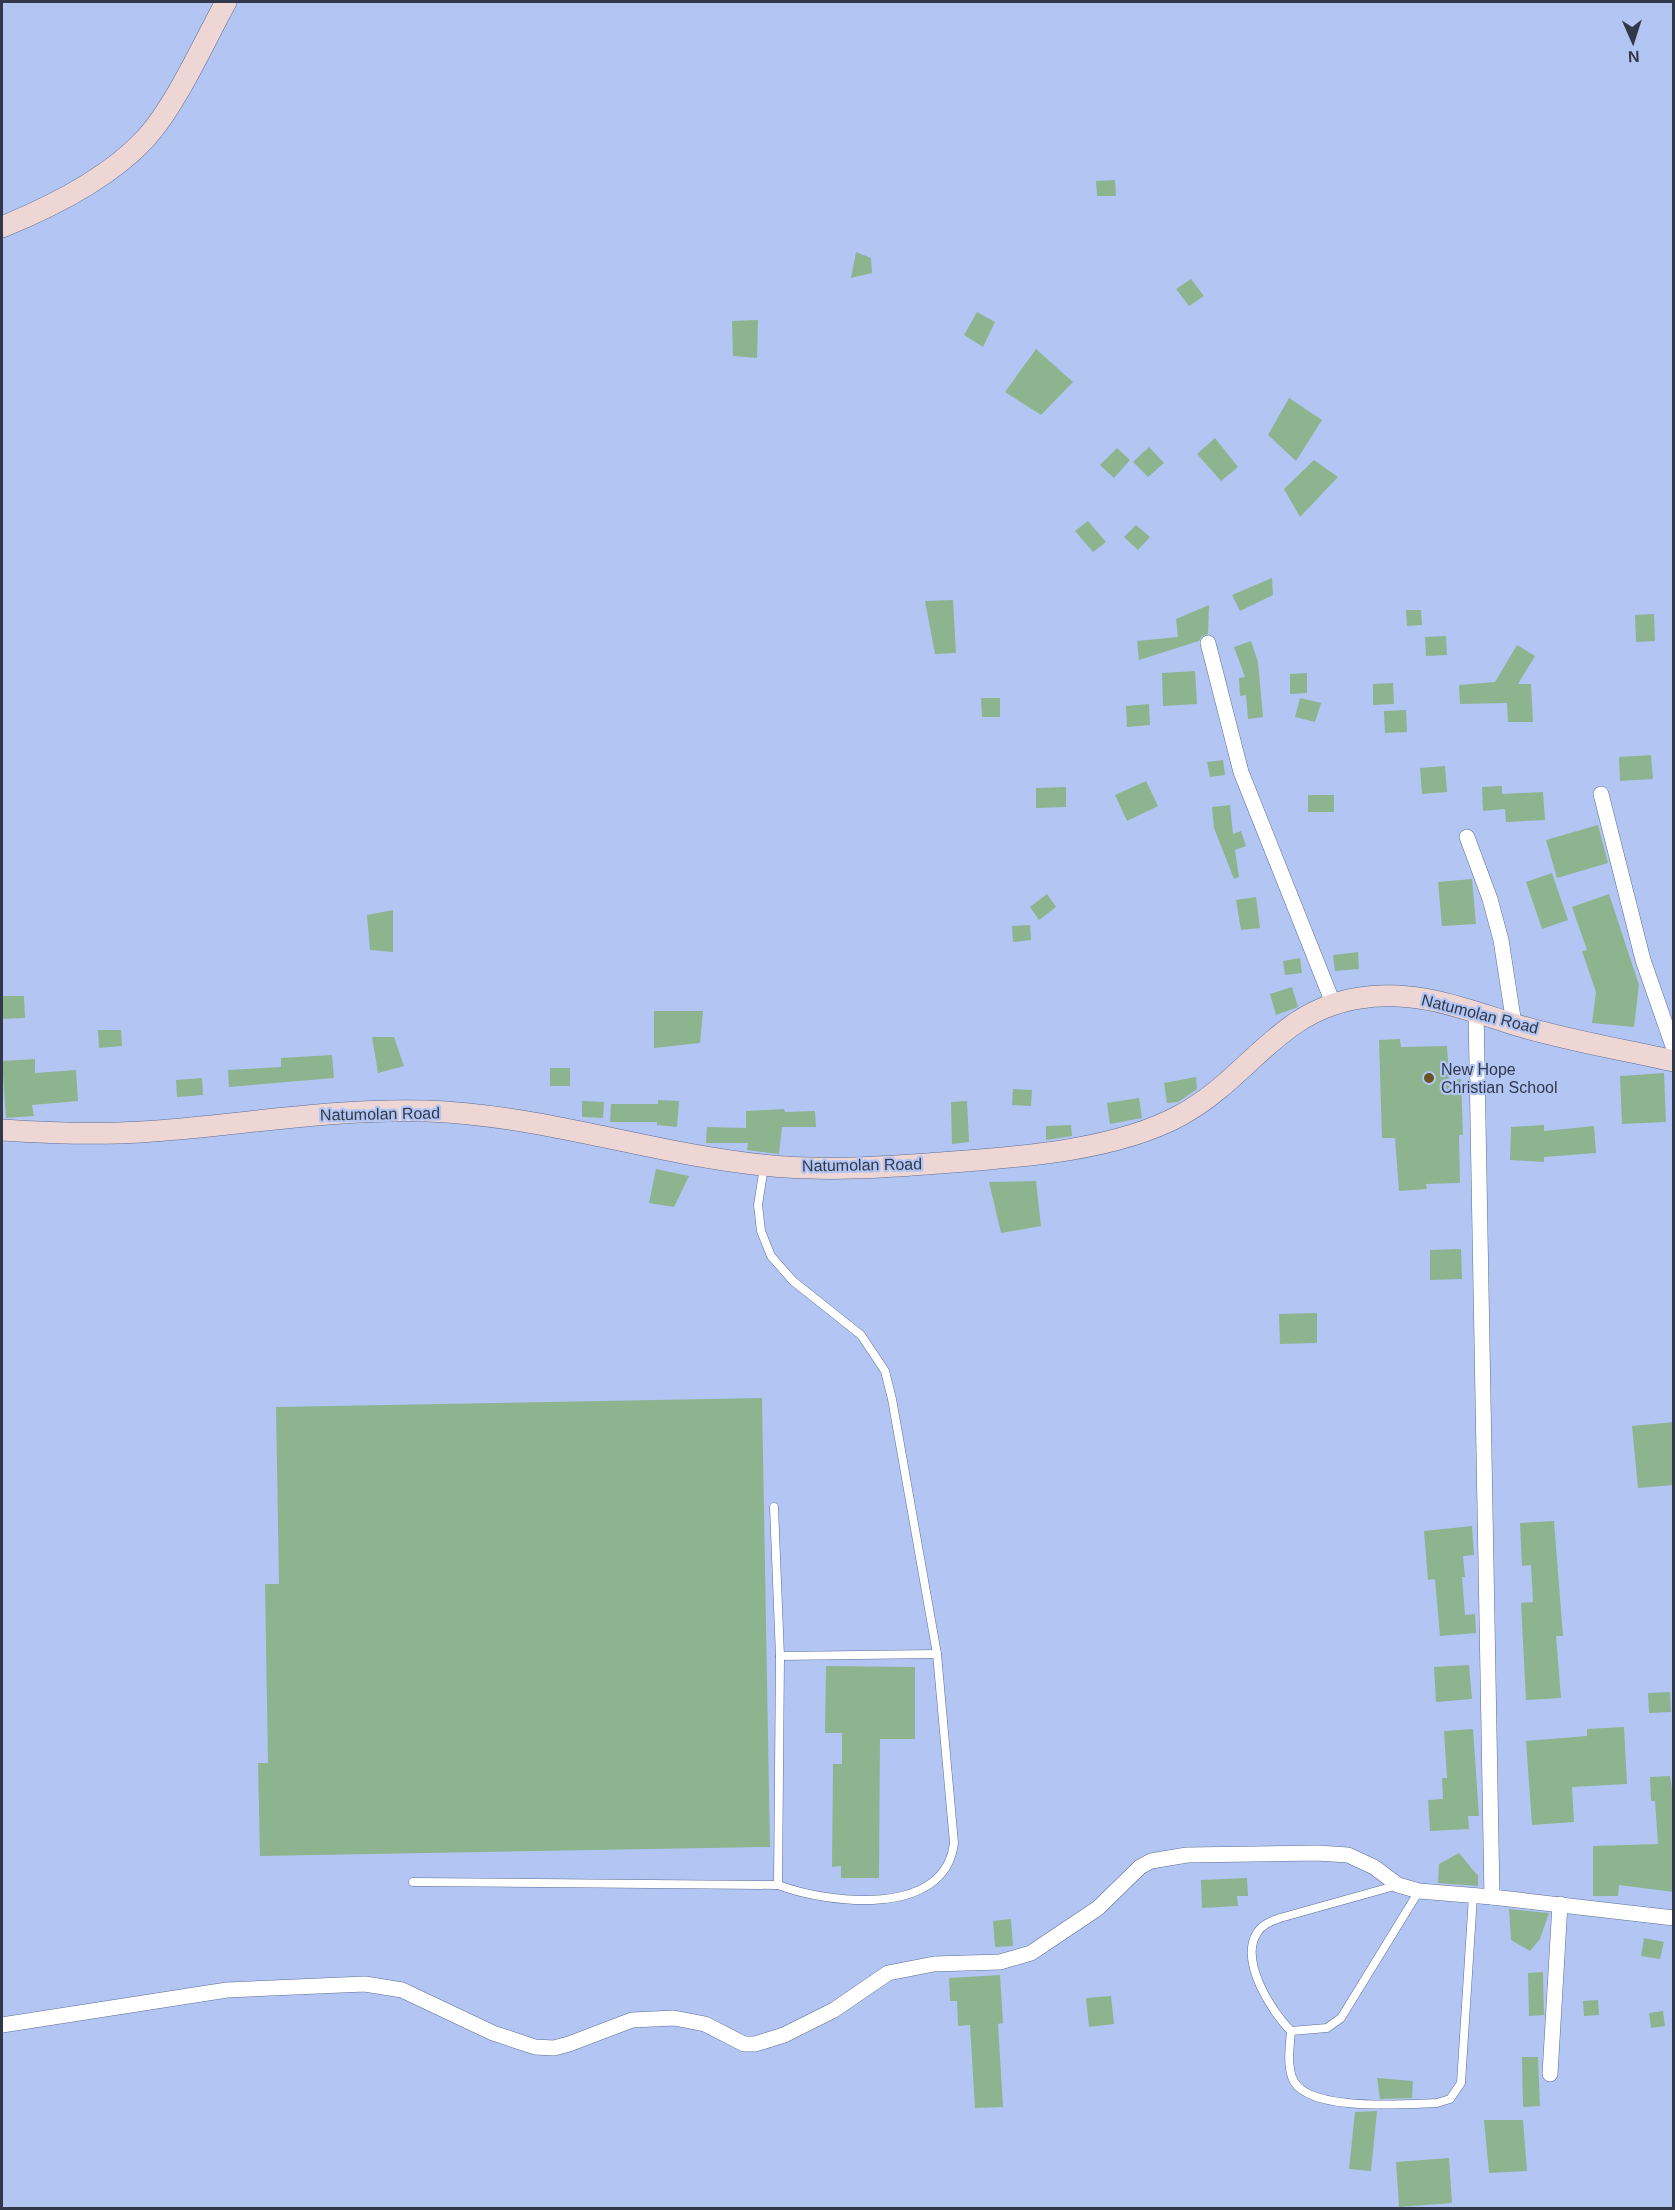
<svg xmlns="http://www.w3.org/2000/svg" width="1675" height="2210" font-family="Arial,sans-serif">
	<style>
		.building { fill: #8db48f }
		.lines { fill: none; stroke-linecap: round; stroke-linejoin: round }
		.lane-casing { stroke: #5b6d95; stroke-width: 9 }
		.street-casing { stroke: #5b6d95; stroke-width: 16 }
		.secondary-casing { stroke: #5b6d95; stroke-width: 22 }
		.lane { stroke: #fff; stroke-width: 8 }
		.street { stroke: #fff; stroke-width: 15 }
		.secondary { stroke: #eed6d4; stroke-width: 21 }
		.poi-dot { fill: #695524; stroke: #b3c6f3; stroke-width: 2 }
		.labels { text-anchor: middle; dominant-baseline: central; stroke-width: 4.5; stroke-linejoin: round; paint-order: stroke }
		.street-label { font-size: 16px; fill: #30384a; stroke: #b3c6f3 }
		.poi-label { font-size: 16px; fill: #30384a; stroke: #b3c6f3; text-anchor: start }
	</style>
	<rect width="100%" height="100%" fill="#b3c6f3"/>
	<g class="building">
		<path d="M1115,180l1,16h-19l-1,-15z"/>
		<path d="M856,252l15,6 1,15 -21,5z"/>
		<path d="M1191,279l13,17 -15,10 -13,-17z"/>
		<path d="M977,312l18,10 -12,25 -19,-12z"/>
		<path d="M758,320l-1,38 -24,-2 -1,-35z"/>
		<path d="M1036,349l37,33 -32,33 -36,-23z"/>
		<path d="M1289,398l33,22 -26,41 -28,-26z"/>
		<path d="M1215,438l23,29 -17,14 -24,-27z"/>
		<path d="M1149,447l15,16 -16,14 -15,-15z"/>
		<path d="M1117,448l13,12 -16,18 -14,-13z"/>
		<path d="M1314,460l24,17 -38,40 -16,-28z"/>
		<path d="M1088,521l18,21 -13,10 -18,-21z"/>
		<path d="M1136,525l14,12 -12,13 -14,-13z"/>
		<path d="M1272,578l1,17 -33,16 -8,-16z"/>
		<path d="M953,600l3,53 -21,1 -10,-53z"/>
		<path d="M1209,605l-1,29 -6,2 -3,5 -60,19 -2,-19 41,-4 -2,-18z"/>
		<path d="M1406,610h15l1,15 -15,1z"/>
		<path d="M1654,614l1,27 -19,1 -1,-27z"/>
		<path d="M1446,636l1,19 -21,1 -1,-19z"/>
		<path d="M1251,641l7,21 5,55 -15,2 -2,-24 -6,1 -1,-18 6,-1 -11,-30z"/>
		<path d="M1517,645l18,11 -17,28h13l2,38h-25l-1,-19 -47,1 -1,-19 36,-3z"/>
		<path d="M1195,671l2,33 -34,2 -1,-33z"/>
		<path d="M1307,673v20l-17,1v-20z"/>
		<path d="M1393,683l1,21 -21,1v-21z"/>
		<path d="M981,698h19v19h-18z"/>
		<path d="M1300,698l21,5 -6,19 -20,-5z"/>
		<path d="M1149,704l1,21 -23,2 -1,-21z"/>
		<path d="M1406,710l1,22 -22,1 -1,-22z"/>
		<path d="M1651,755l2,24 -33,2 -1,-24z"/>
		<path d="M1223,760l2,15 -15,2 -3,-15z"/>
		<path d="M1445,766l2,26 -25,2 -2,-26z"/>
		<path d="M1146,781l12,25 -31,15 -12,-26z"/>
		<path d="M1502,786v8l41,-2 2,28 -39,2 -1,-13 -22,2 -1,-24z"/>
		<path d="M1066,787v20l-30,1v-20z"/>
		<rect x="1308" y="795" width="26" height="17"/>
		<path d="M1230,805l3,29 8,-3 5,15 -11,4 4,27 -5,2 -20,-51 -2,-21z"/>
		<path d="M1598,825l10,38 -51,15 -11,-38z"/>
		<path d="M1552,873l16,47 -26,9 -16,-47z"/>
		<path d="M1472,879l4,45 -34,2 -4,-44z"/>
		<path d="M1047,894l9,13 -17,13 -9,-13z"/>
		<path d="M1609,894l30,91 -5,42 -42,-4 4,-31 -14,-41 5,-1 -15,-43z"/>
		<path d="M1256,897l4,31 -19,2 -5,-30z"/>
		<path d="M393,910v42l-23,-2 -3,-35z"/>
		<path d="M1030,925l1,15 -18,2 -1,-16z"/>
		<path d="M1358,952l1,17 -24,2 -2,-16z"/>
		<path d="M1300,958l2,15 -17,2 -2,-14z"/>
		<path d="M1292,987l6,20 -22,8 -6,-21z"/>
		<path d="M2,996h22l1,22 -23,1z"/>
		<path d="M654,1011h49l-3,32 -46,5z"/>
		<path d="M98,1030h23l1,16 -23,2z"/>
		<path d="M372,1037h22l10,29 -26,7z"/>
		<path d="M1400,1039l1,8 46,-1 2,34 12,-1 2,56h-4l1,48 -34,1 1,5 -28,2 -4,-53h-13l-3,-98z"/>
		<path d="M332,1055l2,23 -105,9 -1,-17 53,-3v-9z"/>
		<path d="M35,1059v14l41,-3 2,31 -46,4 2,11 -28,2 -4,-57z"/>
		<rect x="550" y="1068" width="20" height="18"/>
		<path d="M1664,1073l2,49 -44,2 -2,-48z"/>
		<path d="M1196,1077l1,12 -19,13 -11,1 -3,-20z"/>
		<path d="M202,1078l1,17 -26,2 -1,-17z"/>
		<path d="M1013,1089l19,1 -1,16 -19,-1z"/>
		<path d="M1139,1098l3,20 -32,6 -3,-21z"/>
		<path d="M658,1100l21,1 -2,26 -20,-2v-3h-47l1,-18h47z"/>
		<path d="M582,1101l22,1 -1,16 -21,-1z"/>
		<path d="M967,1101l2,41 -17,2 -1,-42z"/>
		<path d="M784,1109l1,3 30,-1 1,16h-34l-3,27 -32,-4 1,-7h-42l1,-16 39,1v-17z"/>
		<path d="M1071,1125l1,11 -26,4v-14z"/>
		<path d="M1544,1125v6l50,-5 2,27 -52,4v5l-34,-2 1,-33z"/>
		<path d="M656,1169l33,7 -15,31 -25,-4z"/>
		<path d="M1036,1181l5,45 -40,7 -12,-51z"/>
		<path d="M1461,1249l1,30 -32,1v-30z"/>
		<path d="M1317,1313v30l-37,1 -1,-30z"/>
		<path d="M762,1398l8,449 -510,9 -2,-93h10l-3,-179h14l-3,-177z"/>
		<path d="M1674,1422v63l-36,3 -6,-62z"/>
		<path d="M1554,1521l9,115h-7l5,62 -35,2 -5,-97 12,-1 -2,-37 -9,1 -2,-43z"/>
		<path d="M1472,1526l2,29 -11,1 2,21h-3l3,38 10,-1 1,19 -36,3 -5,-57 -7,1 -4,-49z"/>
		<path d="M1469,1665l3,34 -36,3 -2,-35z"/>
		<path d="M826,1666l89,1v72h-35l-1,139h-38v-12l-9,1 1,-103h9v-31h-17z"/>
		<path d="M1670,1692l1,20 -22,1 -1,-20z"/>
		<path d="M1624,1727l3,57 -55,3 2,35 -42,3 -6,-84 61,-5v-7z"/>
		<path d="M1473,1729l6,87h-11l1,13 -39,2 -2,-31 15,-1 -1,-21h5l-3,-47z"/>
		<path d="M1670,1776l4,27v89l-55,-7 -1,11h-25v-50l65,-2 -3,-43h-4l-1,-24z"/>
		<path d="M1459,1853l19,23v10l-40,-3 1,-19z"/>
		<path d="M1247,1878l1,18h-11l1,10 -36,2 -1,-28z"/>
		<path d="M1509,1909l40,4 -9,26 -10,12 -19,-11z"/>
		<path d="M1011,1919l2,27 -18,1 -2,-26z"/>
		<path d="M1644,1938l20,4 -4,17 -19,-3z"/>
		<path d="M1543,1972l1,43 -15,1 -1,-43z"/>
		<path d="M1000,1975l3,48 -5,1 5,83 -28,1 -5,-83 -12,1 -1,-25h-7l-1,-23z"/>
		<path d="M1111,1996l3,28 -25,3 -3,-29z"/>
		<path d="M1598,2000l1,15 -15,1 -1,-15z"/>
		<path d="M1663,2011l2,15 -14,2 -2,-15z"/>
		<path d="M1522,2057h16l2,49 -17,1z"/>
		<path d="M1377,2078l36,3 -1,17 -32,1z"/>
		<path d="M1377,2111l-6,60 -22,-2 6,-57z"/>
		<path d="M1484,2120h39l4,51 -38,2z"/>
		<path d="M1449,2158l3,45 -53,4 -3,-45z"/>
	</g>
	<g class="lines">
		<g class="lane-casing">
			<g id="lane">
				<path d="M774,1507l6,149 157,-2"/>
				<path d="M413,1882l365,3c51,19 167,33 176,-42l-17,-189 -45,-255 -7,-28 -24,-36 -68,-54 -22,-25 -10,-25 -3,-26 6,-38"/>
				<path d="M778,1885l2,-229"/>
				<path d="M1398,1885l-118,33c-8,3 -18,6 -23,15 -18,28 15,79 34,98l36,-3 14,-10 78,-127"/>
				<path d="M1291,2031c-1,14 -4,32 1,46 11,36 114,27 145,26l13,-4 11,-16 12,-187"/>
			</g>
		</g>
		<g class="street-casing">
			<g id="street">
				<path d="M1208,643l33,129 92,231"/>
				<path d="M1601,794l42,166 31,89"/>
				<path d="M1467,837l23,62 11,41 13,84"/>
				<path d="M1476,1010l16,887"/>
				<path d="M2,2025l225,-35 138,-6 37,6 91,43 42,14 19,1 15,-4 63,-24 42,-2 31,6 39,20h11l29,-9 50,-25 54,-37 46,-9 66,-2 31,-9 67,-45 42,-41 11,-6 36,-6 130,-2 31,2 26,12 24,18 21,6 73,6 182,21"/>
				<path d="M1550,2074l10,-170"/>
			</g>
		</g>
		<g class="secondary-casing">
			<g id="secondary">
				<path d="M2,227c49,-20 106,-48 143,-88 30,-32 59,-97 81,-137"/>
				<path d="M2,1130c46,3 92,5 139,2 95,-6 190,-24 286,-21 114,4 222,42 335,54 53,6 111,3 165,-1 78,-6 185,-11 254,-49 68,-37 97,-105 179,-117 54,-9 103,10 153,26 52,16 107,25 161,37"/>
			</g>
		</g>
		<use href="#lane" class="lane"/>
		<use href="#street" class="street"/>
		<use href="#secondary" class="secondary"/>
	</g>
	<circle class="poi-dot" cx="1429" cy="1078" r="6"/>
	<g class="labels">
		<g class="street-label">
			<text transform="translate(1480 1014) rotate(14)">Natumolan Road</text>
			<text transform="translate(380 1114) rotate(-1)">Natumolan Road</text>
			<text transform="translate(862 1165) rotate(-1)">Natumolan Road</text>
		</g>
		<g class="poi-label">
			<text x="1441" y="1069">New Hope<tspan x="1441" dy="18">Christian School</tspan></text>
		</g>
	</g>
	<rect width="1675" height="2210" fill="none" stroke="#30384a" stroke-width="6"/>
	<g transform="translate(1633 42) rotate(177)" stroke="#b3c6f3" stroke-width="4.5" paint-order="stroke">
	<path d="M0-4.5L10 22L0 15L-10 22Z" fill="#30384a"/>
	<text y="-9" font-size="16" font-weight="bold" text-anchor="middle" fill="#30384a">N</text>
	</g>
</svg>
